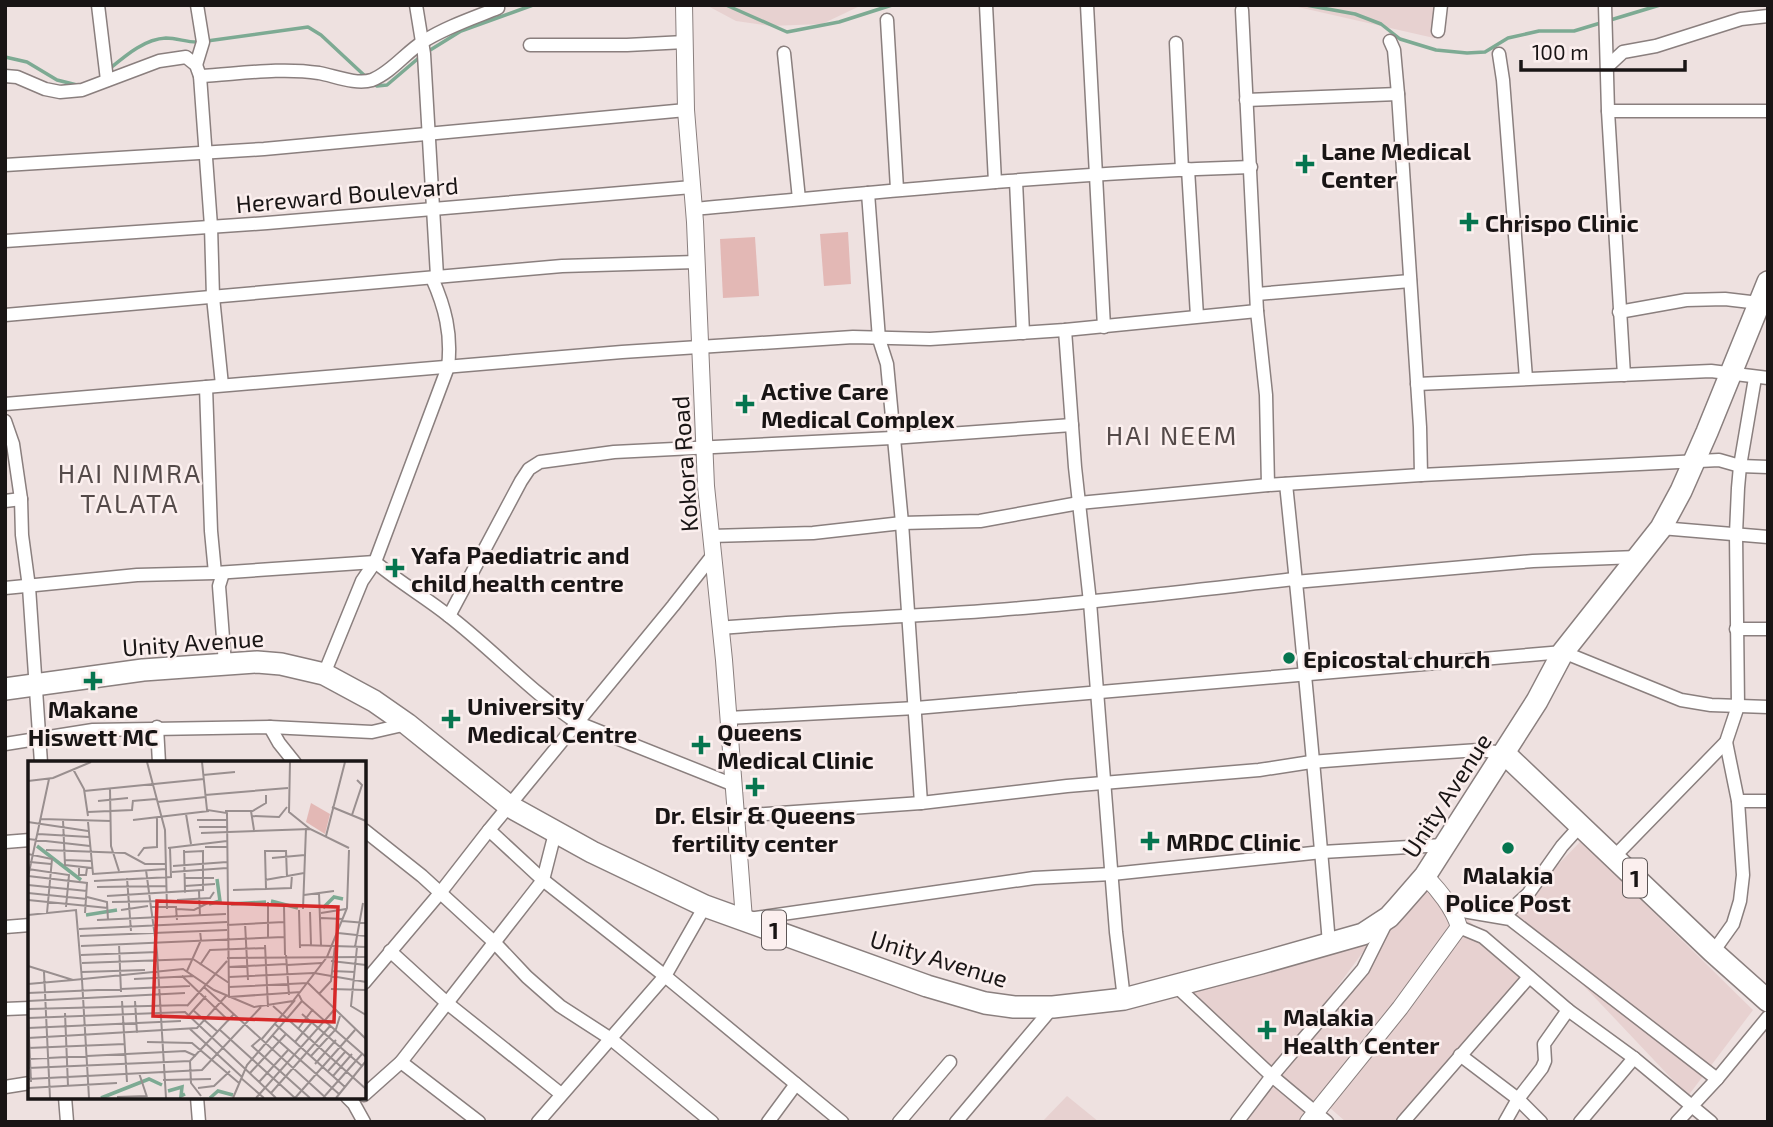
<svg xmlns="http://www.w3.org/2000/svg" width="1773" height="1127" font-family="'Exo 2',sans-serif">
	<style>
		.built { fill: #e7d1d0 }
		.green { fill: #e3b8b5 }
		.lines { fill: none; stroke-linecap: round; stroke-linejoin: round }
		.stream { stroke: #7daa93; stroke-width: 3.5 }
		.minor-casing { stroke: #8a7f7e; stroke-width: 15 }
		.tertiary-casing { stroke: #8a7f7e; stroke-width: 18 }
		.primary-casing { stroke: #8a7f7e; stroke-width: 24 }
		.minor { stroke: #fff; stroke-width: 12 }
		.tertiary { stroke: #fff; stroke-width: 16 }
		.primary { stroke: #fff; stroke-width: 21 }
		.poi-dot { fill: #06754f; stroke: #fbefee; stroke-width: 2.5 }
		.labels { text-anchor: middle; dominant-baseline: central; stroke-width: 5; stroke-linejoin: round; paint-order: stroke }
		.shield { fill: #fbefee; stroke: #5d5656; stroke-width: 2 }
		.shield-label { font-size: 23px; font-weight: bold; fill: #191515 }
		.poi-label { font-size: 24px; font-weight: bold; fill: #191515; stroke: #fbefee; text-anchor: start }
		.street-label { font-size: 24px; fill: #191515; stroke: #fbefee }
		.neighbourhood-label { font-size: 26px; letter-spacing: 2px; fill: #544a49; stroke: #fbefee }
		.inset-river { fill: none; stroke: #7daa93; stroke-width: 3.5 }
		.inset-road { fill: none; stroke: #998f8f; stroke-width: 2 }
		.view { fill: #d62828; fill-opacity: 0.15; stroke: #d62828; stroke-width: 3.5 }
		.inset-edge { fill: none; stroke: #191515; stroke-width: 3.5 }
	</style>
	<rect width="100%" height="100%" fill="#eee1e0"/>
	<g class="built">
		<path d="M706,5h156l-40,19 -52,2 -34,-5z"/>
		<path d="M1289,5h144l1,33z"/>
		<path d="M1581,841l172,169 -65,86 -175,-185z"/>
		<path d="M1427,879l99,98 -125,145h-55l-25,-22 -18,22h-65z"/>
		<path d="M1377,933l-102,138 -93,-82z"/>
		<path d="M1067,1096l32,26h-57z"/>
	</g>
	<g class="green">
		<path d="M848,232l3,52 -27,2 -4,-52z"/>
		<path d="M755,237l4,59 -36,2 -3,-59z"/>
	</g>
	<g class="lines">
		<g class="stream">
			<path d="M726,5l61,27 52,-10 53,-17"/>
			<path d="M1306,5l49,9 26,10 19,15 36,11 31,3 18,-1 23,-14 31,-7h35l86,-26"/>
			<path d="M207,41l101,-14 13,8 44,41"/>
			<path d="M427,52l34,-21 72,-26"/>
			<path d="M5,57l22,5 30,18 20,5"/>
			<path d="M108,70c17,-14 36,-31 58,-32 12,0 22,5 33,4"/>
			<path d="M374,84l3,2 10,-1 34,-29"/>
		</g>
		<g class="minor-casing">
			<g id="minor">
				<path d="M98,5l9,75"/>
				<path d="M416,5l8,49 13,222"/>
				<path d="M986,5l9,177"/>
				<path d="M1087,5l17,322"/>
				<path d="M1605,5l3,106 16,264"/>
				<path d="M1242,10l15,301 9,84 2,90"/>
				<path d="M887,20l10,169"/>
				<path d="M1438,31l3,-26"/>
				<path d="M1390,41l4,9 4,44 22,333 1,48"/>
				<path d="M1176,43l6,127"/>
				<path d="M530,45h97l58,-3"/>
				<path d="M784,53l15,146"/>
				<path d="M1499,54l4,26 23,298"/>
				<path d="M196,65l7,-23 -6,-37"/>
				<path d="M1608,66l15,-14 33,-6 85,-27 27,-3"/>
				<path d="M5,76l12,1 28,12 15,3 22,-2 77,-29 27,-4 10,8 4,11 11,150 2,71 9,88"/>
				<path d="M200,76c38,-2 81,-9 119,-3 16,3 37,12 53,7 20,-8 34,-28 52,-39 22,-14 49,-23 74,-33"/>
				<path d="M1246,100l152,-6"/>
				<path d="M1608,111h160"/>
				<path d="M5,165l259,-16 422,-39"/>
				<path d="M1188,169l9,147"/>
				<path d="M1016,181l7,152"/>
				<path d="M868,193l11,146 8,25 15,159 19,280"/>
				<path d="M694,209c185,-17 370,-36 557,-42"/>
				<path d="M5,241l262,-18 425,-36"/>
				<path d="M1257,294l153,-13"/>
				<path d="M1619,312l67,-12 39,-1 34,4"/>
				<path d="M5,315l557,-49 134,-4"/>
				<path d="M1065,330l10,137 15,135 26,330 8,67"/>
				<path d="M1417,384l294,-13 57,7"/>
				<path d="M206,387l5,144 4,42"/>
				<path d="M5,404l617,-52 231,-15 77,2 135,-9 192,-19"/>
				<path d="M5,421l8,23 8,55 1,36 7,52 12,176"/>
				<path d="M1286,484c16,153 30,306 43,459"/>
				<path d="M5,501l16,-2"/>
				<path d="M1661,528l107,9"/>
				<path d="M711,536l102,-3 89,-10 78,-2 99,-18 189,-18 153,-10 298,-15 21,6 28,1"/>
				<path d="M223,573l-4,13 6,78"/>
				<path d="M1295,582l238,-21 104,-4"/>
				<path d="M5,588l132,-13 78,-2 160,-11c24,20 50,35 74,54 44,34 81,75 127,106l158,63"/>
				<path d="M449,616l72,-135 8,-12 11,-7 74,-10 278,-14 180,-13"/>
				<path d="M720,628c93,-8 185,-11 278,-18 99,-8 198,-20 297,-31"/>
				<path d="M1736,629h32"/>
				<path d="M324,674l38,-93 13,-19 73,-195c4,-33 -3,-60 -16,-89"/>
				<path d="M728,718l188,-10 647,-56 118,48 30,5 57,2"/>
				<path d="M157,727l2,36"/>
				<path d="M270,727l9,16 16,20"/>
				<path d="M5,744l88,-14 177,-3 102,5 35,-8"/>
				<path d="M1738,801h30"/>
				<path d="M737,816l184,-13 146,-17 192,-16 52,-8 77,-6 91,-6 25,3"/>
				<path d="M364,830l58,46 72,66 33,35 33,29 51,33 101,83"/>
				<path d="M489,830l54,50 122,96 177,146"/>
				<path d="M5,842l25,-2"/>
				<path d="M1614,857l112,-115 12,-36 -2,-172 2,-46 2,-22 15,-88"/>
				<path d="M1451,909l59,10 207,160"/>
				<path d="M1504,916l24,-22 34,-48 18,-20"/>
				<path d="M748,919l286,-41 78,-4 210,-22 122,-7"/>
				<path d="M5,927l25,-2"/>
				<path d="M1459,927l24,10 85,73 66,48 77,64"/>
				<path d="M390,951l57,52 114,91"/>
				<path d="M1713,952l20,-28 7,-23 3,-26 -5,-74 -12,-59"/>
				<path d="M364,983l76,-90 49,-63 184,-224 40,-51"/>
				<path d="M1176,986l96,90 55,46"/>
				<path d="M5,1009l25,-1"/>
				<path d="M1460,1055l58,44 23,23"/>
				<path d="M401,1062l78,60"/>
				<path d="M5,1087l25,-4"/>
				<path d="M364,1095l37,-33 142,-182 12,-47"/>
				<path d="M65,1097l2,25"/>
				<path d="M197,1097l2,25"/>
				<path d="M347,1097l7,7 10,18"/>
				<path d="M538,1122l127,-146 40,-70"/>
				<path d="M768,1122l28,-38"/>
				<path d="M899,1122l51,-60"/>
				<path d="M956,1122l97,-115"/>
				<path d="M1237,1122l35,-46 91,-107 24,-48"/>
				<path d="M1403,1122l126,-145"/>
				<path d="M1505,1122l13,-23 24,-31 3,-7 -1,-17 24,-34"/>
				<path d="M1580,1122l54,-64"/>
				<path d="M1677,1122l40,-43 51,-62"/>
			</g>
		</g>
		<g class="tertiary-casing">
			<g id="tertiary">
				<path d="M684,5l2,105 9,112 11,264 18,174 20,259"/>
				<path d="M1308,1122l92,-114 59,-81c-5,-18 -21,-38 -34,-51"/>
			</g>
		</g>
		<g class="primary-casing">
			<g id="primary">
				<path d="M5,689l138,-19 114,-8 24,2 43,10 50,27 33,23 102,82 83,46 113,54 222,80 58,17 29,4h39l71,-8 137,-36 102,-29 26,-17 9,-10 27,-31 112,-175 26,-49 98,-124 20,-37 26,-59 61,-150"/>
				<path d="M1504,753l209,199 55,49"/>
			</g>
		</g>
		<use href="#minor" class="minor"/>
		<use href="#tertiary" class="tertiary"/>
		<use href="#primary" class="primary"/>
	</g>
	<g class="poi-dot">
		<path d="M1301.5 153.5h7v7h7v7h-7v7h-7v-7h-7v-7h7z"/>
		<path d="M1465.5 211.5h7v7h7v7h-7v7h-7v-7h-7v-7h7z"/>
		<path d="M741.5 393.5h7v7h7v7h-7v7h-7v-7h-7v-7h7z"/>
		<path d="M391.5 557.5h7v7h7v7h-7v7h-7v-7h-7v-7h7z"/>
		<circle cx="1289" cy="658" r="7"/>
		<path d="M89.5 670.5h7v7h7v7h-7v7h-7v-7h-7v-7h7z"/>
		<path d="M447.5 708.5h7v7h7v7h-7v7h-7v-7h-7v-7h7z"/>
		<path d="M697.5 734.5h7v7h7v7h-7v7h-7v-7h-7v-7h7z"/>
		<path d="M751.5 776.5h7v7h7v7h-7v7h-7v-7h-7v-7h7z"/>
		<path d="M1146.5 830.5h7v7h7v7h-7v7h-7v-7h-7v-7h7z"/>
		<circle cx="1508" cy="848" r="7"/>
		<path d="M1263.5 1019.5h7v7h7v7h-7v7h-7v-7h-7v-7h7z"/>
	</g>
	<g class="labels">
		<g class="shield">
			<rect x="1623" y="858.5" width="24" height="39" rx="5"/>
			<rect x="762" y="910.5" width="24" height="39" rx="5"/>
		</g>
		<g class="shield-label">
			<text x="1635" y="878">1</text>
			<text x="774" y="930">1</text>
		</g>
		<g class="poi-label">
			<text x="1321" y="150">Lane Medical<tspan x="1321" dy="28">Center</tspan></text>
			<text x="1485" y="222">Chrispo Clinic</text>
			<text x="761" y="390">Active Care<tspan x="761" dy="28">Medical Complex</tspan></text>
			<text x="411" y="554">Yafa Paediatric and<tspan x="411" dy="28">child health centre</tspan></text>
			<text x="1303" y="658">Epicostal church</text>
			<text x="467" y="705">University<tspan x="467" dy="28">Medical Centre</tspan></text>
			<text x="93" y="708" text-anchor="middle">Makane<tspan x="93" dy="28">Hiswett MC</tspan></text>
			<text x="717" y="731">Queens<tspan x="717" dy="28">Medical Clinic</tspan></text>
			<text x="755" y="814" text-anchor="middle">Dr. Elsir &amp; Queens<tspan x="755" dy="28">fertility center</tspan></text>
			<text x="1166" y="841">MRDC Clinic</text>
			<text x="1508" y="874" text-anchor="middle">Malakia<tspan x="1508" dy="28">Police Post</tspan></text>
			<text x="1283" y="1016">Malakia<tspan x="1283" dy="28">Health Center</tspan></text>
		</g>
		<g class="street-label">
			<text transform="translate(347 194) rotate(-5)">Hereward Boulevard</text>
			<text transform="translate(684 464) rotate(-94)">Kokora Road</text>
			<text transform="translate(193 642) rotate(-4)">Unity Avenue</text>
			<text transform="translate(1446 795) rotate(-57)">Unity Avenue</text>
			<text transform="translate(939 958) rotate(17)">Unity Avenue</text>
		</g>
		<g class="neighbourhood-label">
			<text x="1172" y="434">HAI NEEM</text>
			<text x="130" y="472">HAI NIMRA<tspan x="130" dy="30">TALATA</tspan></text>
		</g>
	</g>
	<g transform="translate(28 761)">
		<rect width="338" height="338" fill="#eee1e0"/>
		<path d="M283,42l19,11 -5,20 -19,-12z" fill="#e3b8b5"/>
		<path class="inset-river" d="M9,85l44,34M243,140l27,7M181,143l11,-3 -3,-22M203,143l35,-2M295,147l11,-11 9,2M58,154l31,-5M140,330l14,-4 -1,9 4,-2M73,337l48,-19 13,6M182,337l8,-7 15,4"/>
		<path class="inset-road" d="M119,1l18,68 2,79M174,1l5,48 20,3 2,184 72,-5M262,1l-1,50 21,17 39,19M45,8l11,20 4,27M175,14l32,-3M0,20l25,-3 38,-16M82,28l1,57 8,25M56,30l120,-12M177,34l83,-7M70,40l30,-3M104,40l24,-2M129,41l49,-5M304,46l34,14M197,50h26l3,19M60,51l44,-2 1,-10M223,51l15,-9v-8M158,53l5,30M324,54l10,-30 -5,-5M224,55l27,1 8,-10M13,58l70,2M35,59l2,45 27,3M105,59l76,-9M169,59h30M0,61l60,9M60,61l5,52 73,-5M171,66h28M173,72l109,-4M10,73l51,3M298,75l19,-74M0,78l62,7M177,86h22M140,87l59,-7M18,89l79,3 20,11h21M156,89l1,43M0,93l24,5 -5,54M110,95l6,-8 13,-1v-29M244,97l33,-3M36,99l27,1M2,101l21,2M145,105l54,-4M51,107v7h7l1,-7M0,108l41,6 -3,32M118,109l11,82 9,146M144,111l55,-4M0,115l59,7 -2,30M0,116l21,-98M99,117l4,53M157,117h29M237,119l39,-7M66,120l77,-4 -1,-29M0,124l59,6M157,125l30,-2M69,126l69,-1M237,128l26,-1 1,-13M205,129l33,-1 -1,-38h21l1,26M171,130l1,26M0,132l59,6M291,132l2,52M276,134l30,-4M79,135l96,-6v-39l-19,1M59,136l20,5 1,18M0,139l80,8M149,139l33,-2 4,-6M84,141l55,-1M240,141v36M256,145l1,49M123,146h25l1,13M149,148l17,1 14,-7M275,148l3,-81M93,149l27,-4M271,149l1,38M282,151l1,33M293,152l25,-4M0,154l48,-5 6,70M293,157l22,1M69,159l129,-6M314,160l24,2M217,162l3,57M199,164l57,-3M51,168l148,-7M310,172l28,3M52,175l147,-6M91,183l2,48M237,184l3,62M272,184l66,2M53,185l203,-9M327,186l8,-44M329,186l-6,59 15,9M53,194l76,-3M258,194l3,40M199,197l139,-1M303,200l35,4M54,202l111,-4 36,24M172,204l10,-15 55,-2M259,204l35,-2M0,205l45,14 110,-11 31,21 40,17 39,-6 34,-44 20,-49 2,-58M200,206l59,-3M159,210l14,-31 -1,-9M304,210l23,1M16,211l6,126M54,211l63,-2M154,215l47,45M201,216l85,-4 52,9M106,218l60,-3M54,219l7,118M280,222l58,56M0,223l45,-4M176,226l122,111M201,226l79,-4M303,228l35,1M0,232l162,-7M291,233l12,-13 4,-36M0,240l157,-8M94,240l5,81M107,240l2,32M274,240l64,56M159,245l40,-45M245,245l93,83M0,248l160,-4M166,250l24,21M37,252l3,73M274,253l60,52M0,254l3,67M161,254l17,-19M0,257l157,-6 91,86M247,263l70,63M0,267l153,-7M162,268l52,48M270,268l15,-20M192,269l32,29M245,275l66,58M0,277l169,-10 29,-32M232,278l-8,7 58,52M233,279l34,-40M119,281l45,1 47,40M267,281l17,-20M0,287l97,-4M283,295l25,-27 4,-13M0,298l157,-8 11,5M224,298l43,39M162,300l1,22 10,13M287,303l21,-24M0,307l162,-7 44,-47M300,310l17,-19M111,312l8,24M222,312l36,-39M305,315l19,-22M213,317l23,20M0,318l174,-9 59,-63M135,319l48,-1M231,321l30,-33M0,327l89,-5M170,327l16,-2 16,-15M243,332l60,-68M89,336l30,-1M205,337l14,-33 55,-64 -3,-6M228,337l78,-88M267,337l60,-68M295,337l39,-44M308,337l30,-37"/>
		<path class="view" d="M129,140l181,6 -4,115 -181,-6z"/>
		<rect width="338" height="338" class="inset-edge"/>
	</g>
	<rect width="1773" height="1127" fill="none" stroke="#191515" stroke-width="14"/>
	<path d="M1521 60v10h164v-10" fill="none" stroke="#191515" stroke-width="3.5"/>
	<text x="1532" y="60" font-size="21" fill="#191515" stroke="#fbefee" stroke-width="5" paint-order="stroke">100 m</text>
</svg>
